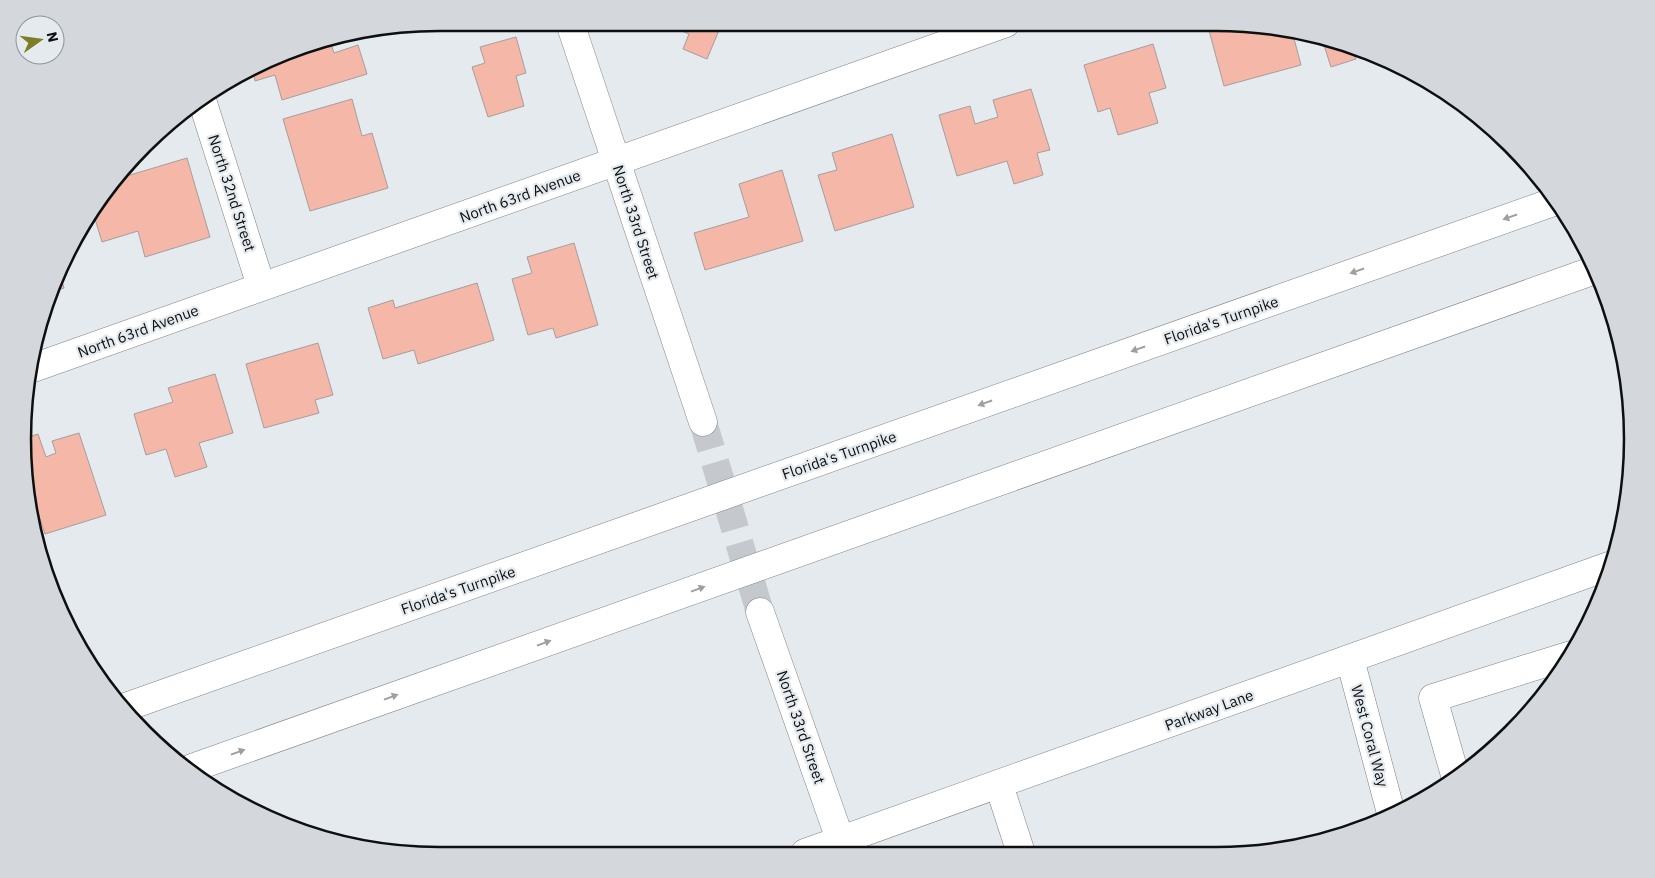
<svg xmlns="http://www.w3.org/2000/svg" width="1655" height="878" font-family="'IBM Plex Sans',sans-serif">
	<style>
		.building { fill: #f5b7a8; stroke: #a49e9c }
		.lines { fill: none; stroke-linecap: round; stroke-linejoin: round }
		.minor-tunnel { stroke: #c5c9ce; stroke-width: 28; stroke-dasharray: 28 14; stroke-linecap: butt }
		.minor-casing { stroke: #7e8286; stroke-width: 29 }
		.highway-casing { stroke: #7e8286; stroke-width: 29 }
		.minor { stroke: #fff; stroke-width: 28 }
		.highway { stroke: #fff; stroke-width: 28 }
		.oneway { fill: #9f9fa0 }
		.labels { text-anchor: middle; dominant-baseline: central; stroke-width: 4.5; stroke-linejoin: round; paint-order: stroke }
		.street-label { font-size: 15px; fill: #0e0f11; stroke: #e5eaef }
		.rim { fill: none; stroke: #0e0f11; stroke-width: 2.5 }
	</style>
	<rect width="100%" height="100%" fill="#e5eaef"/>
	<g class="building">
		<path d="M435,23l4,-1 31,1 -32,9z"/>
		<path d="M662,23h60l-15,36 -24,-10 6,-15z"/>
		<path d="M1207,23h36l49,8 9,34 -77,21z"/>
		<path d="M1321,36l39,15 -6,2 2,6 -25,8z"/>
		<path d="M516,37l10,36 -10,3 8,30 -36,11 -16,-50 13,-4 -5,-16z"/>
		<path d="M330,41l4,12 24,-8 9,29 -85,26 -7,-25 -20,6 -2,-8 52,-28z"/>
		<path d="M1153,44l13,44 -17,5 9,30 -40,12 -8,-27 -12,4 -14,-47z"/>
		<path d="M1031,89l19,61 -13,3 6,22 -29,9 -7,-23 -50,15 -18,-61 31,-9 5,18 23,-7 -5,-17z"/>
		<path d="M352,99l10,37 10,-3 16,55 -78,23 -27,-92z"/>
		<path d="M892,134l22,73 -79,24 -17,-56 19,-5 -5,-17z"/>
		<path d="M187,158l23,79 -65,20 -7,-26 -36,11 -10,-33 28,-31z"/>
		<path d="M782,170l21,71 -98,29 -11,-37 55,-16 -10,-33z"/>
		<path d="M574,243l24,82 -42,13 -3,-10 -25,7 -16,-56 20,-6 -5,-16z"/>
		<path d="M61,278l3,10 -9,3z"/>
		<path d="M477,283l17,57 -76,24 -4,-14 -31,9 -15,-51 25,-8 2,8z"/>
		<path d="M318,343l15,52 -18,5 4,13 -55,15 -18,-64z"/>
		<path d="M215,374l18,59 -34,10 8,24 -32,10 -9,-28 -20,6 -12,-41 39,-12 -5,-14z"/>
		<path d="M79,433l27,82 -61,19 -22,-67 3,-29 12,-4 8,23 10,-4 -4,-12z"/>
	</g>
	<g class="lines">
		<path class="minor-tunnel" d="M703,422l57,190"/>
		<g class="minor-casing">
			<g id="minor">
				<path d="M570,23l133,399"/>
				<path d="M202,100l59,186"/>
				<path d="M33,368l973,-345"/>
				<path d="M760,612l81,230 7,11"/>
				<path d="M1350,659l41,154"/>
				<path d="M1460,774l-5,1 -22,-77 138,-43"/>
				<path d="M999,785l22,68"/>
				<path d="M805,853l807,-288"/>
			</g>
		</g>
		<g class="highway-casing">
			<g id="highway">
				<path d="M123,708l1433,-507"/>
				<path d="M192,768l1403,-498"/>
			</g>
		</g>
		<use href="#minor" class="minor"/>
		<use href="#highway" class="highway"/>
	</g>
	<defs><path id="oneway-solid" d="M-6-.8H1V-3.2L6.5 0L1 3.2V.8H-6Z" transform="scale(1.25)"/></defs>
	<g class="oneway">
		<use href="#oneway-solid" transform="translate(1510 217) rotate(161)"/>
		<use href="#oneway-solid" transform="translate(1357 271) rotate(161)"/>
		<use href="#oneway-solid" transform="translate(1138 349) rotate(161)"/>
		<use href="#oneway-solid" transform="translate(985 403) rotate(161)"/>
		<use href="#oneway-solid" transform="translate(698 589) rotate(-20)"/>
		<use href="#oneway-solid" transform="translate(544 643) rotate(-20)"/>
		<use href="#oneway-solid" transform="translate(391 697) rotate(-20)"/>
		<use href="#oneway-solid" transform="translate(238 752) rotate(-20)"/>
	</g>
	<g class="labels">
		<g class="street-label">
			<text transform="translate(232 193) rotate(72)">North 32nd Street</text>
			<text transform="translate(520 196) rotate(-20)">North 63rd Avenue</text>
			<text transform="translate(636 222) rotate(72)">North 33rd Street</text>
			<text transform="translate(1221 320) rotate(-19)">Florida's Turnpike</text>
			<text transform="translate(138 331) rotate(-20)">North 63rd Avenue</text>
			<text transform="translate(839 455) rotate(-19)">Florida's Turnpike</text>
			<text transform="translate(458 590) rotate(-19)">Florida's Turnpike</text>
			<text transform="translate(1209 710) rotate(-20)">Parkway Lane</text>
			<text transform="translate(801 727) rotate(71)">North 33rd Street</text>
			<text transform="translate(1370 736) rotate(75)">West Coral Way</text>
		</g>
	</g>
	<path d="M0 0H1655V878H0ZM439 31H1216A408 408 0 0 1 1624 439V439A408 408 0 0 1 1216 847H439A408 408 0 0 1 31 439V439A408 408 0 0 1 439 31Z" fill="#d4d8dd" fill-rule="evenodd"/>
	<path class="rim" d="M439 31H1216A408 408 0 0 1 1624 439V439A408 408 0 0 1 1216 847H439A408 408 0 0 1 31 439V439A408 408 0 0 1 439 31Z"/>
	<g transform="translate(40 40) rotate(76)"><circle r="24" fill="#e5eaef" stroke="#8f9296"/>
	<path d="M0-4L9 19L0 12L-9 19Z" fill="#7d7d25"/>
	<text y="-8" font-size="14" font-weight="bold" text-anchor="middle" fill="#0e0f11">N</text>
	</g>
</svg>
